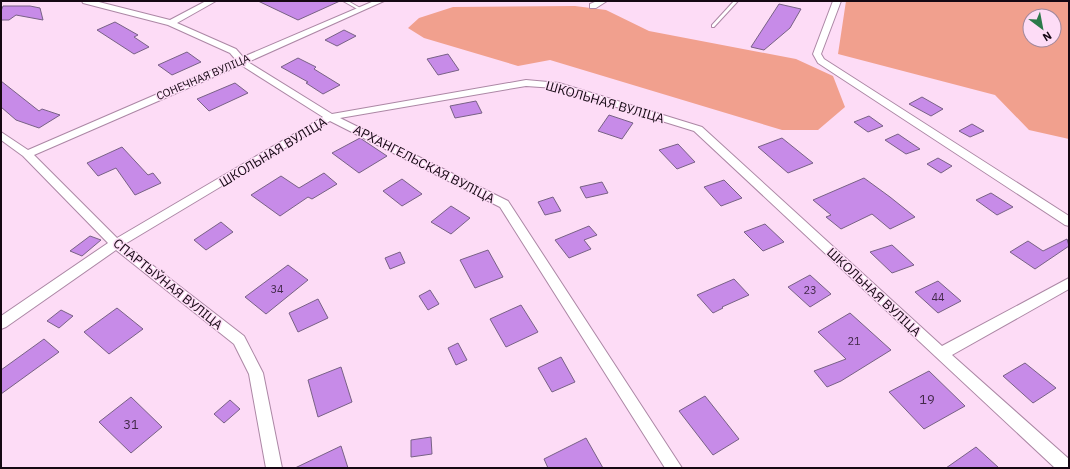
<svg xmlns="http://www.w3.org/2000/svg" width="1070" height="469" font-family="'IBM Plex Sans',sans-serif">
	<style>
		.green { fill: #f1a08e; fill-rule: evenodd }
		.building { fill: #c78be8; stroke: #786185 }
		.lines { fill: none; stroke-linecap: round; stroke-linejoin: round }
		.service-casing { stroke: #ac87a5; stroke-width: 2 }
		.minor-casing { stroke: #ac87a5; stroke-width: 2 }
		.service { fill: #fff; fill-rule: evenodd }
		.minor { fill: #fff; fill-rule: evenodd }
		.labels { text-anchor: middle; dominant-baseline: central; stroke-width: 3; stroke-linejoin: round; paint-order: stroke }
		.far-street-label { font-size: 11px; fill: #150813; stroke: #fddcf6 }
		.number-label { font-size: 11px; fill: #422948 }
		.street-label { font-size: 13px; fill: #150813; stroke: #fddcf6 }
		.near-number-label { font-size: 13px; fill: #422948 }
	</style>
	<rect width="100%" height="100%" fill="#fddcf6"/>
	<g class="green">
		<path d="M846,1h223v138l-40,-9 -34,-35 -157,-41zM1030,16h24v24h-24z"/>
		<path d="M575,6l31,4 43,21 147,28 37,17 12,31 -27,23h-36l-232,-70 -32,6 -94,-28 -16,-10 11,-10 34,-11z"/>
	</g>
	<g class="building">
		<path d="M258,1h82l-42,19z"/>
		<path d="M779,4l22,5 -11,19 -26,22 -13,-3z"/>
		<path d="M3,6h27l10,2 3,12 -27,-5 -7,5h-8v-9z"/>
		<path d="M115,22l23,13 -4,2 15,10 -15,7 -37,-24z"/>
		<path d="M344,30l12,6 -19,10 -12,-6z"/>
		<path d="M187,52l14,10 -29,13 -14,-10z"/>
		<path d="M448,54l11,16 -21,5 -11,-16z"/>
		<path d="M298,58l18,9 -2,2 26,16 -17,9 -17,-11 2,-1 -27,-15z"/>
		<path d="M1,81l38,30 3,-2 18,6 -21,13 -23,-8 -15,-13z"/>
		<path d="M235,83l13,10 -39,18 -12,-12z"/>
		<path d="M922,97l21,12 -12,7 -22,-12z"/>
		<path d="M476,101l6,12 -27,5 -5,-12z"/>
		<path d="M609,115l24,8 -11,16 -24,-8z"/>
		<path d="M869,116l14,10 -15,6 -14,-10z"/>
		<path d="M972,124l12,7 -14,6 -11,-6z"/>
		<path d="M898,134l22,15 -14,5 -21,-14z"/>
		<path d="M360,138l27,18 -28,17 -27,-20z"/>
		<path d="M782,138l31,25 -25,10 -30,-26z"/>
		<path d="M678,144l17,18 -18,7 -18,-19z"/>
		<path d="M122,147l26,28 5,-2 8,10 -26,12 -19,-27 -18,8 -11,-13z"/>
		<path d="M938,158l14,8 -11,7 -14,-9z"/>
		<path d="M324,173l13,11 -25,15 -4,-2 -28,19 -29,-21 30,-19 18,12z"/>
		<path d="M864,178l26,19 25,20 -25,12 -18,-15 -31,15 -15,-12 5,-2 -18,-15z"/>
		<path d="M402,179l20,15 -20,12 -19,-15z"/>
		<path d="M724,180l18,18 -21,8 -17,-19z"/>
		<path d="M602,182l6,11 -22,5 -6,-11z"/>
		<path d="M991,193l22,14 -16,8 -21,-15z"/>
		<path d="M553,197l8,14 -16,4 -7,-13z"/>
		<path d="M451,206l19,12 -19,16 -20,-12z"/>
		<path d="M221,222l12,10 -27,18 -12,-10z"/>
		<path d="M765,224l19,18 -21,9 -19,-19z"/>
		<path d="M589,226l8,9 -13,5 7,9 -22,9 -14,-18z"/>
		<path d="M90,236l11,4 -19,16 -12,-5z"/>
		<path d="M1067,239l2,7 -34,23 -25,-17 18,-11 15,10z"/>
		<path d="M892,245l22,20 -22,8 -22,-21z"/>
		<path d="M488,250l15,27 -28,11 -15,-28z"/>
		<path d="M400,252l5,11 -15,6 -5,-11z"/>
		<path d="M288,265l20,15 -42,34 -21,-17z"/>
		<path d="M810,275l21,19 -21,13 -22,-20z"/>
		<path d="M734,279l15,16 -27,12 1,1 -10,5 -16,-18z"/>
		<path d="M938,281l23,20 -23,12 -23,-21z"/>
		<path d="M430,290l9,14 -11,6 -9,-14z"/>
		<path d="M318,299l10,19 -30,14 -9,-19z"/>
		<path d="M521,305l17,27 -32,15 -16,-28z"/>
		<path d="M117,308l26,21 -34,25 -25,-22z"/>
		<path d="M61,310l12,6 -14,12 -12,-7z"/>
		<path d="M850,313l41,37 -50,31 -14,6 -13,-16 32,-12 -28,-27z"/>
		<path d="M44,339l15,13 -58,42v-24z"/>
		<path d="M458,343l9,17 -11,5 -8,-17z"/>
		<path d="M561,357l14,25 -23,10 -14,-24z"/>
		<path d="M1025,363l31,25 -23,15 -30,-27z"/>
		<path d="M341,367l11,35 -34,15 -10,-37z"/>
		<path d="M929,371l36,35 -41,23 -35,-37z"/>
		<path d="M705,396l34,43 -26,16 -34,-44z"/>
		<path d="M131,397l31,30 -31,26 -32,-31z"/>
		<path d="M230,400l10,9 -16,14 -10,-9z"/>
		<path d="M431,437l1,17 -21,3v-17z"/>
		<path d="M586,438l17,30h-55l-4,-9z"/>
		<path d="M341,446l7,22h-53z"/>
		<path d="M976,447l23,21h-53z"/>
	</g>
	<g class="lines">
		<g class="service-casing">
			<g id="service">
				<path d="M343,1h5l14,8 -3,1z"/>
				<path d="M734,1h4l-24,26h-2v-2z"/>
			</g>
		</g>
		<g class="minor-casing">
			<g id="minor">
				<path d="M82,1h13l75,19 36,-19h10l-39,22 59,26 7,8 131,-56h10l-136,61 84,52 194,-34 33,3 143,44 240,219 127,-68v11l-117,66 117,104v9h-14l-361,-337 -139,-43 -29,-2 -186,32 168,83 174,267h-17l-165,-261 -170,-86 -205,123 119,92 19,37 19,95h-16l-17,-94 -15,-30 -118,-94 -110,77 -5,2v-13l107,-73 -85,-87 -22,-16v-8l27,18 208,-90 -6,-7 -62,-28 -85,-22zM241,65l82,52 -206,121 -83,-83z"/>
				<path d="M597,1h10l-11,7h-6v-4z"/>
				<path d="M833,1h8l-20,53 3,5 245,157v10l-4,-1 -247,-162 -5,-9z"/>
			</g>
		</g>
		<use href="#service" class="service"/>
		<use href="#minor" class="minor"/>
	</g>
	<g class="labels">
		<g class="far-street-label">
			<text transform="translate(203 77) rotate(-23)">СОНЕЧНАЯ ВУЛІЦА</text>
		</g>
		<g class="number-label">
			<text x="277" y="289">34</text>
			<text x="810" y="290">23</text>
			<text x="938" y="297">44</text>
			<text x="854" y="341">21</text>
		</g>
		<g class="street-label">
			<text transform="translate(605 102) rotate(16)">ШКОЛЬНАЯ ВУЛІЦА</text>
			<text transform="translate(273 152) rotate(-31)">ШКОЛЬНАЯ ВУЛІЦА</text>
			<text transform="translate(424 164) rotate(27)">АРХАНГЕЛЬСКАЯ ВУЛІЦА</text>
			<text transform="translate(168 284) rotate(39)">СПАРТЫЎНАЯ ВУЛІЦА</text>
			<text transform="translate(874 292) rotate(43)">ШКОЛЬНАЯ ВУЛІЦА</text>
		</g>
		<g class="near-number-label">
			<text x="927" y="399">19</text>
			<text x="131" y="424">31</text>
		</g>
	</g>
	<rect width="1070" height="469" fill="none" stroke="#150813" stroke-width="4"/>
	<g transform="translate(1042 28) rotate(148)"><circle r="19" fill="#fddcf6" stroke="#a0879b"/>
	<path d="M0-3L7 15L0 10L-7 15Z" fill="#2b7949"/>
	<text y="-6" font-size="11" font-weight="bold" text-anchor="middle" fill="#150813">N</text>
	</g>
</svg>
